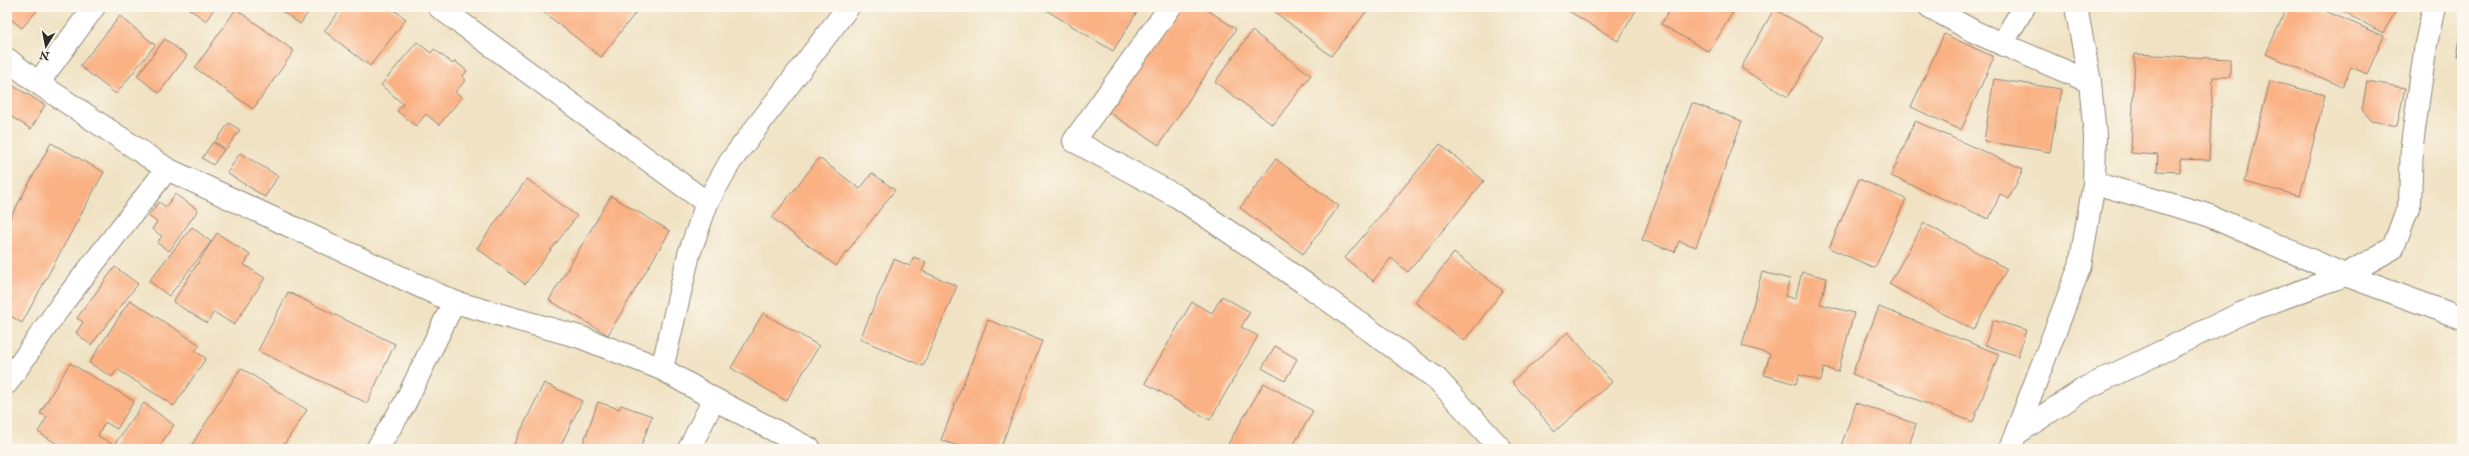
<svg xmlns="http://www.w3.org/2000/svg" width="2469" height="456" font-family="'IM FELL English',serif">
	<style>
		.building { fill: #fab183 }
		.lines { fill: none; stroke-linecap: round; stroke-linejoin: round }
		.street-casing { stroke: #8e8677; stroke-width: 24 }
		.street { stroke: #fff; stroke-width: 22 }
	</style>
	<rect width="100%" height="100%" fill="#fbf7ec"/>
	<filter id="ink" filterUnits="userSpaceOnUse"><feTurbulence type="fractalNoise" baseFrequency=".025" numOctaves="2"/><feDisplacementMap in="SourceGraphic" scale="8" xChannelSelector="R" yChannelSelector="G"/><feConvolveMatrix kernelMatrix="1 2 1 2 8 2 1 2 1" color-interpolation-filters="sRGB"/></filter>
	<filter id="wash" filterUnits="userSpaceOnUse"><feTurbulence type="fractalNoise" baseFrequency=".012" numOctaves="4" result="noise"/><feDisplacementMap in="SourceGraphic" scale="16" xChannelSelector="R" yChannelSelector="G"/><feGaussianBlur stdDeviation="0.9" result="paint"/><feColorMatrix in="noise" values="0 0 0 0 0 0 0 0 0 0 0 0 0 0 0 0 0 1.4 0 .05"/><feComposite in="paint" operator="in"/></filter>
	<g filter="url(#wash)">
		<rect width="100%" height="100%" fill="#f0e2c3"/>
		<g id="blocks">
			<g class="building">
				<path d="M7,7h33l-18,21 -15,-12z"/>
				<path d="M187,7h28l-9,14z"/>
				<path d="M276,7h36l-12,17z"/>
				<path d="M343,7h47l16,12 -36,47 -46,-35z"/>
				<path d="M537,7h103l-39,50z"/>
				<path d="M1041,7h99l-27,44z"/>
				<path d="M1176,7h27l33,22 -77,116 -52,-34z"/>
				<path d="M1269,7h101l-39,49z"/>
				<path d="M1562,7h76l-20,34z"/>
				<path d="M1671,7h65l-27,45 -48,-28z"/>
				<path d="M2287,7h29l68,29 -17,38 -16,-7 -8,20 -77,-33z"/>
				<path d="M2335,7h63l-15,26z"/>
				<path d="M236,9l58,42 -41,58 -58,-41z"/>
				<path d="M1774,9l49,28 -35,60 -47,-29z"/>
				<path d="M120,16l35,29 -39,49 -36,-28z"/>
				<path d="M1252,31l59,44 -38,50 -58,-43z"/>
				<path d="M2461,33h1v24l-5,-1z"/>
				<path d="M1944,34l50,23 -33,73 -50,-23z"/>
				<path d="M165,39l22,17 -28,37 -22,-17z"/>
				<path d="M417,42l14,11 3,-4 19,15 2,-3 12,10 -5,6 4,3 -11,12 7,5 -23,28 -13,-11 -10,12 -19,-15 6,-7 -22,-19z"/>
				<path d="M2135,54l95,5v18h-17l-4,83 -29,-1v13l-23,-1 1,-16 -27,-2z"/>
				<path d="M1994,79l67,10 -11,63 -66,-11z"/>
				<path d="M2270,81l55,14 -25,101 -56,-14z"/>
				<path d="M2367,81l38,7 -8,38 -25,-5 -10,-11z"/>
				<path d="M7,82l38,23 -14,24 -24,-15z"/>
				<path d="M1692,103l50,18 -46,126 -17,-6 -4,11 -33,-12z"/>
				<path d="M1915,121l108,48 -14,30 -9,-5 -11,25 -98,-43z"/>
				<path d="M229,123l11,7 -14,19 -11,-7z"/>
				<path d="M213,142l11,8 -11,15 -11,-7z"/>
				<path d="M51,143l53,29 -82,151 -15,-9v-90z"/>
				<path d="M1440,144l44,37 -76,91 -17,-14 -18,23 -28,-23z"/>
				<path d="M240,153l38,23 -13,21 -38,-24z"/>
				<path d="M819,158l41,31 12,-16 23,17 -59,76 -64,-48z"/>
				<path d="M1276,159l63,47 -36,48 -63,-46z"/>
				<path d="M527,179l50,37 -52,68 -48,-36z"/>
				<path d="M1859,179l47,20 -31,69 -46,-20z"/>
				<path d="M175,194l23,16 -29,41 -12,-8 5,-7 -10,-7 5,-7 -9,-6 11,-14 7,5z"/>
				<path d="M611,196l59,35 -62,104 -59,-35z"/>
				<path d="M1924,223l83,46 -34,61 -84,-46z"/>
				<path d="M192,227l19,15 -42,54 -20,-15z"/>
				<path d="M217,233l33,22 -6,10 21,13 -31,47 -20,-13 -7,11 -34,-21z"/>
				<path d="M1454,253l49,38 -39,50 -49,-39z"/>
				<path d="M914,257l12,5 -4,9 35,15 -34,80 -63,-27 34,-80 16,7z"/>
				<path d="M115,267l23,17 -47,61 -15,-12 7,-11 -6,-4z"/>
				<path d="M1762,272l28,7 -5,17 10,3 7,-27 25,6 -7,26 34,9 -16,59 -14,-4 -3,13 -22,-6 -3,9 -32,-9 6,-21 -28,-8z"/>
				<path d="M288,292l107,52 -28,59 -109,-52z"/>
				<path d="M1222,296l28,16 -9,15 17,9 -48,84 -65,-37 47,-81 20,11z"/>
				<path d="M130,300l70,45 -5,6 11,7 -32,48 -57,-37 -5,8 -23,-14z"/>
				<path d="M1879,307l120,47 -26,68 -121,-48z"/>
				<path d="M763,313l56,33 -33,55 -55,-33z"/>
				<path d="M988,320l54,21 -42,108h-35l-24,-9z"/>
				<path d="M1993,320l33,10 -8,26 -33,-11z"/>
				<path d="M1568,332l44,50 -57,49 -43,-49z"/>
				<path d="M1275,346l22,13 -12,22 -23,-13z"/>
				<path d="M70,363l64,38 -17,28 -12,-7 -7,14 13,7 -4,6h-42l-27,-17 9,-15 -7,-4z"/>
				<path d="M241,368l66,42 -26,39h-92z"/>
				<path d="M544,383l38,18 -23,48h-47z"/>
				<path d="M1264,383l49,28 -22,38h-55l-8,-5z"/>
				<path d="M598,402l21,7 2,-4 31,11 -12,33h-50l-8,-3z"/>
				<path d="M144,403l30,22 -17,24h-46z"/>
				<path d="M1856,403l60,21 -8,25h-68z"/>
			</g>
		</g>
	</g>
	<g filter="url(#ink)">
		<use href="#blocks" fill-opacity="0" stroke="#8e8677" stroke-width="1"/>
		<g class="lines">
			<g class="street-casing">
				<g id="street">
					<path d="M439,7l268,196"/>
					<path d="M1170,7l-96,134 104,56 135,92 124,90 64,70"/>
					<path d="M1930,7l45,25 27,12"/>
					<path d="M2024,7l-22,37 88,38"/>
					<path d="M7,59l31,24 129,86 287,133 126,35 82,32 52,30 96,50"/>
					<path d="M38,83l56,-76"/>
					<path d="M2094,183l111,31 140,61 117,43"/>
					<path d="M662,369l27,-115 18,-51 23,-41 118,-155"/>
					<path d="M7,383l54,-78 106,-136"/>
					<path d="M2016,434l68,-45 158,-76 103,-38 48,-27 17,-46 2,-58 14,-100 8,-37"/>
					<path d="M377,449l27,-44 50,-103"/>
					<path d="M689,449l25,-50"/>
					<path d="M2010,449l70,-183 14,-83 1,-47 -5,-54 -14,-75"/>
				</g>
			</g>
			<use href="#street" class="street"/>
		</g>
	</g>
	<rect width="2469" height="456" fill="none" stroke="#fbf7ec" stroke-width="24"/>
	<g transform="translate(46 46) rotate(190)" stroke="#fbf7ec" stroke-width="3" paint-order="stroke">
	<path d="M0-3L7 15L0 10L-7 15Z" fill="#2b2b2b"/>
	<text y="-6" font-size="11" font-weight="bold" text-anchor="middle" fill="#2b2b2b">N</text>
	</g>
</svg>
